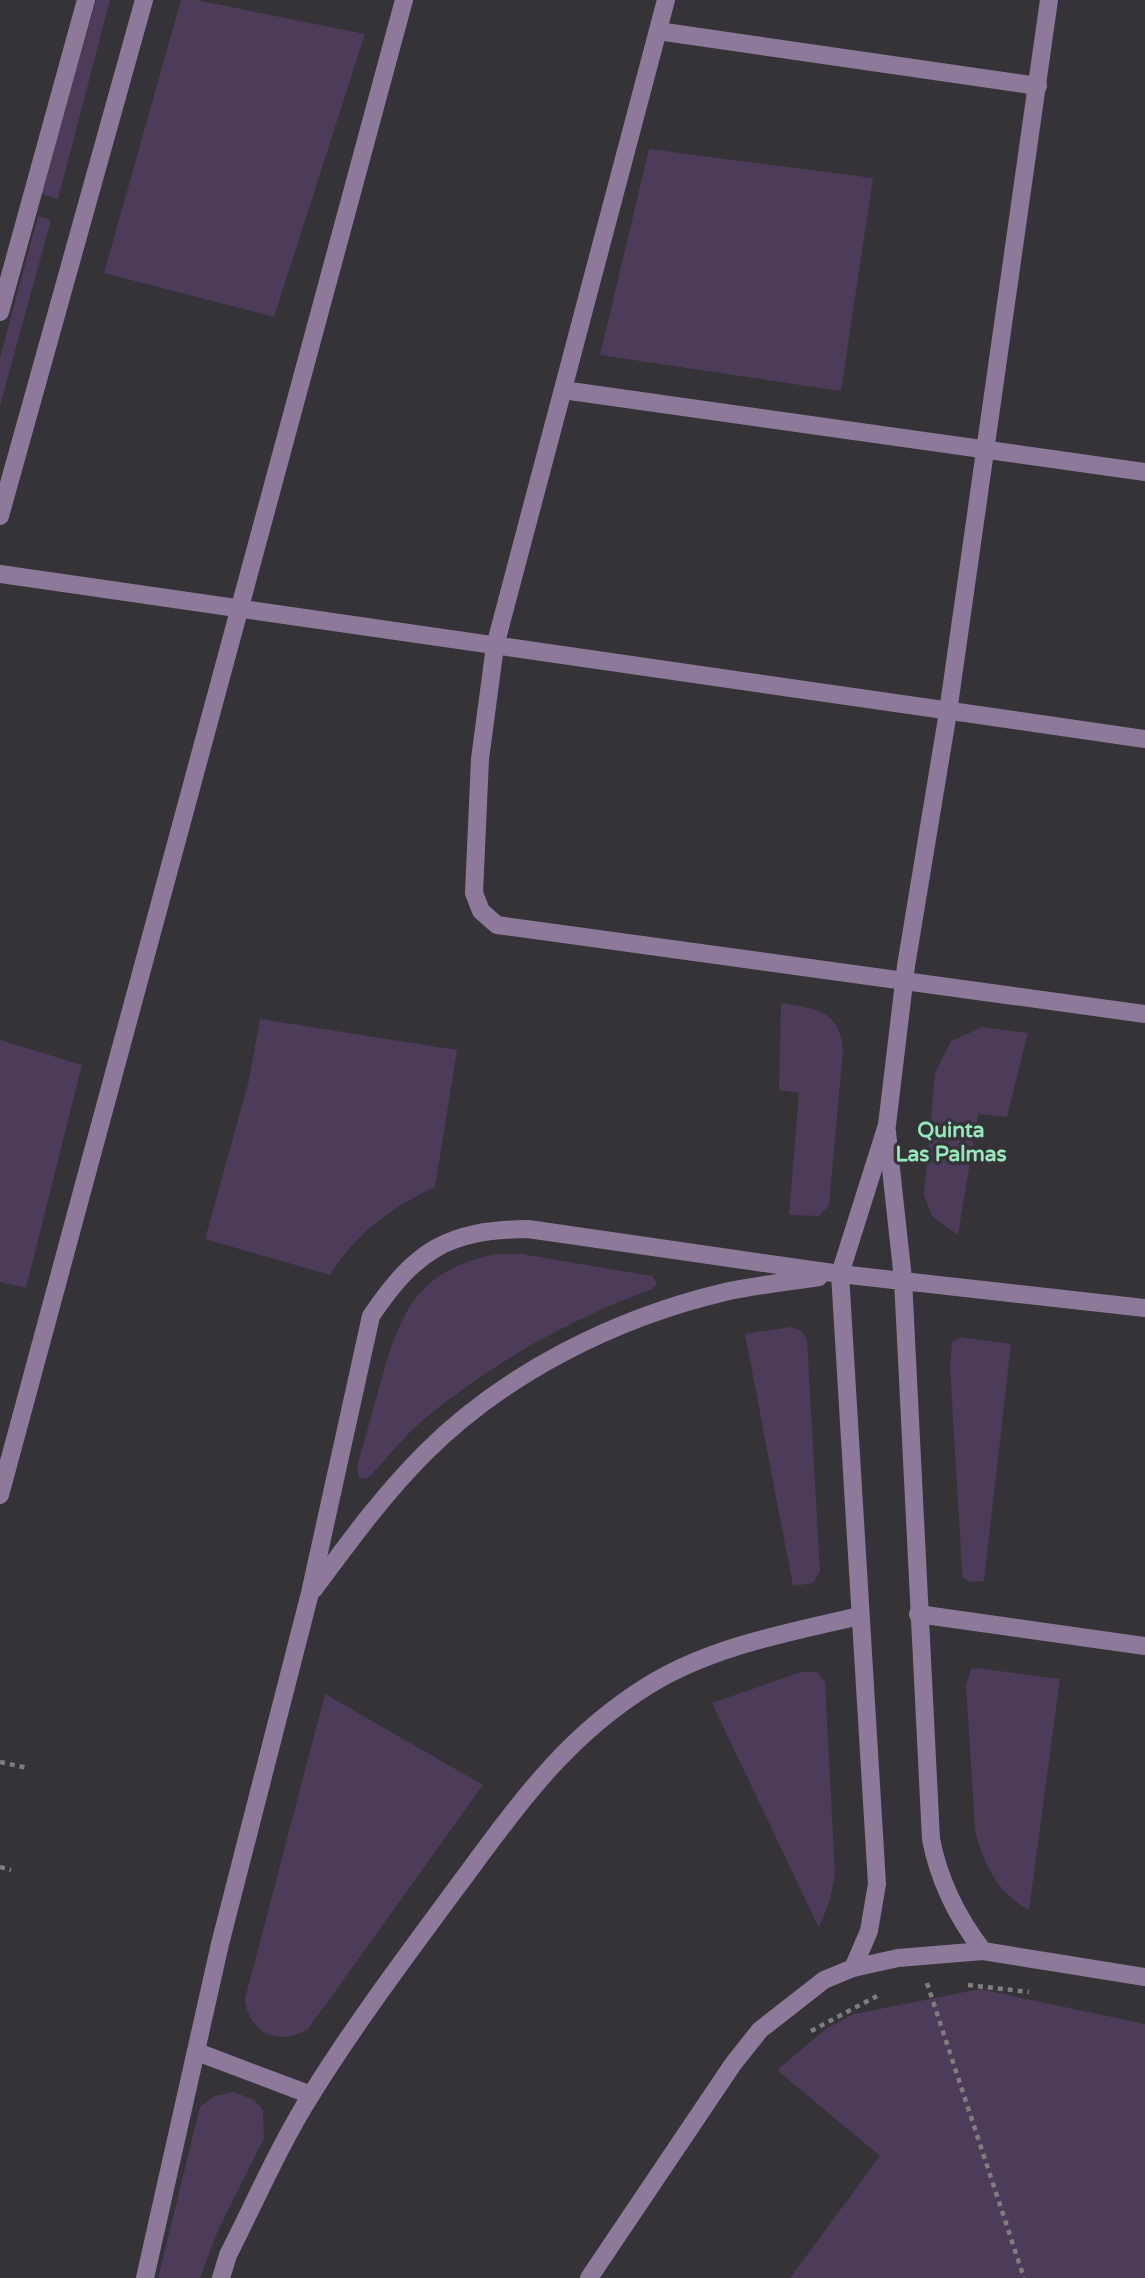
<svg xmlns="http://www.w3.org/2000/svg" width="1145" height="2278" font-family="'Varela Round',sans-serif">
	<style>
		.green { fill: #4c3b59 }
		.lines { fill: none; stroke-linecap: round; stroke-linejoin: round }
		.path { stroke: #7e7d80; stroke-width: 4.5; stroke-dasharray: 5 5; stroke-linecap: butt }
		.minor { stroke: #8d7a9b; stroke-width: 18 }
		.labels { text-anchor: middle; dominant-baseline: central; stroke-width: 7; stroke-linejoin: round; paint-order: stroke }
		.neighbourhood-label { font-size: 21px; font-weight: bold; fill: #96e7bc; stroke: #353337 }
	</style>
	<rect width="100%" height="100%" fill="#353337"/>
	<g class="green">
		<path d="M96,0h14l-52,199 -17,-5z"/>
		<path d="M181,0h15l169,34 -91,283 -170,-44z"/>
		<path d="M649,149l224,29 -32,213 -241,-36z"/>
		<path d="M38,216l13,4 -51,186v-48z"/>
		<path d="M781,1003c35,6 58,6 62,47l-14,155 -10,11 -30,-1 10,-122 -20,-3z"/>
		<path d="M260,1019l197,31 -22,137c-43,20 -79,46 -105,88l-125,-36 44,-159z"/>
		<path d="M983,1027l45,6 -21,84 -29,-3 -20,121 -26,-19 -8,-21 11,-122 16,-32z"/>
		<path d="M0,1040l82,25 -56,223 -26,-6z"/>
		<path d="M495,1254h26l131,22 5,7 -4,6c-84,30 -161,74 -230,131 -19,16 -35,37 -51,54l-6,5 -7,-1 -2,-11c9,-31 17,-62 26,-93 20,-69 38,-103 112,-120z"/>
		<path d="M791,1327l10,4 6,9 13,232 -7,11 -20,3 -48,-252z"/>
		<path d="M960,1337l51,7 -27,237 -14,1 -7,-4 -1,-8 -12,-203 2,-25z"/>
		<path d="M977,1668l83,11 -31,231c-31,-16 -47,-48 -54,-81l-9,-144 5,-16z"/>
		<path d="M801,1672h16l8,10 10,192 -5,26 -11,28 -107,-225z"/>
		<path d="M325,1694l158,91 -175,244c-29,18 -60,4 -63,-30z"/>
		<path d="M980,1989l165,35v254h-355l90,-122 -103,-86 50,-42 27,-14z"/>
		<path d="M234,2092l20,8 9,10 1,28 -48,97 -16,43h-42l42,-171 14,-11z"/>
	</g>
	<g class="lines">
		<g class="path">
			<path d="M0,1762l28,6"/>
			<path d="M0,1867l11,3"/>
			<path d="M927,1983l97,295"/>
			<path d="M968,1985l61,7"/>
			<path d="M811,2031l66,-35"/>
		</g>
		<g class="minor">
			<path d="M666,0l-171,646 -15,113 -6,134 7,18 16,14 648,89"/>
			<path d="M658,31l380,55"/>
			<path d="M0,312l86,-312"/>
			<path d="M563,390l582,82"/>
			<path d="M0,516l144,-516"/>
			<path d="M0,574l1145,165"/>
			<path d="M887,1132l16,147 28,560c8,42 26,78 52,112"/>
			<path d="M0,1495l404,-1495"/>
			<path d="M314,1589c35,-47 69,-94 111,-136 80,-80 190,-135 300,-161 31,-7 63,-10 94,-15"/>
			<path d="M918,1614l227,32"/>
			<path d="M853,1968l16,-37 8,-47 -37,-610 47,-149 19,-159 42,-254 101,-712"/>
			<path d="M197,2052l114,43"/>
			<path d="M145,2278l75,-334 90,-351 61,-277c45,-66 76,-86 157,-87l312,45 305,34"/>
			<path d="M221,2278l7,-23c27,-53 51,-109 83,-160 44,-71 96,-140 146,-208 59,-79 106,-149 192,-202 63,-39 139,-52 210,-69"/>
			<path d="M589,2278l144,-214 27,-34 64,-50 29,-12 45,-10 85,-7 162,26"/>
		</g>
	</g>
	<g class="labels">
		<g class="neighbourhood-label">
			<text x="951" y="1130">Quinta<tspan x="951" dy="24">Las Palmas</tspan></text>
		</g>
	</g>
</svg>
